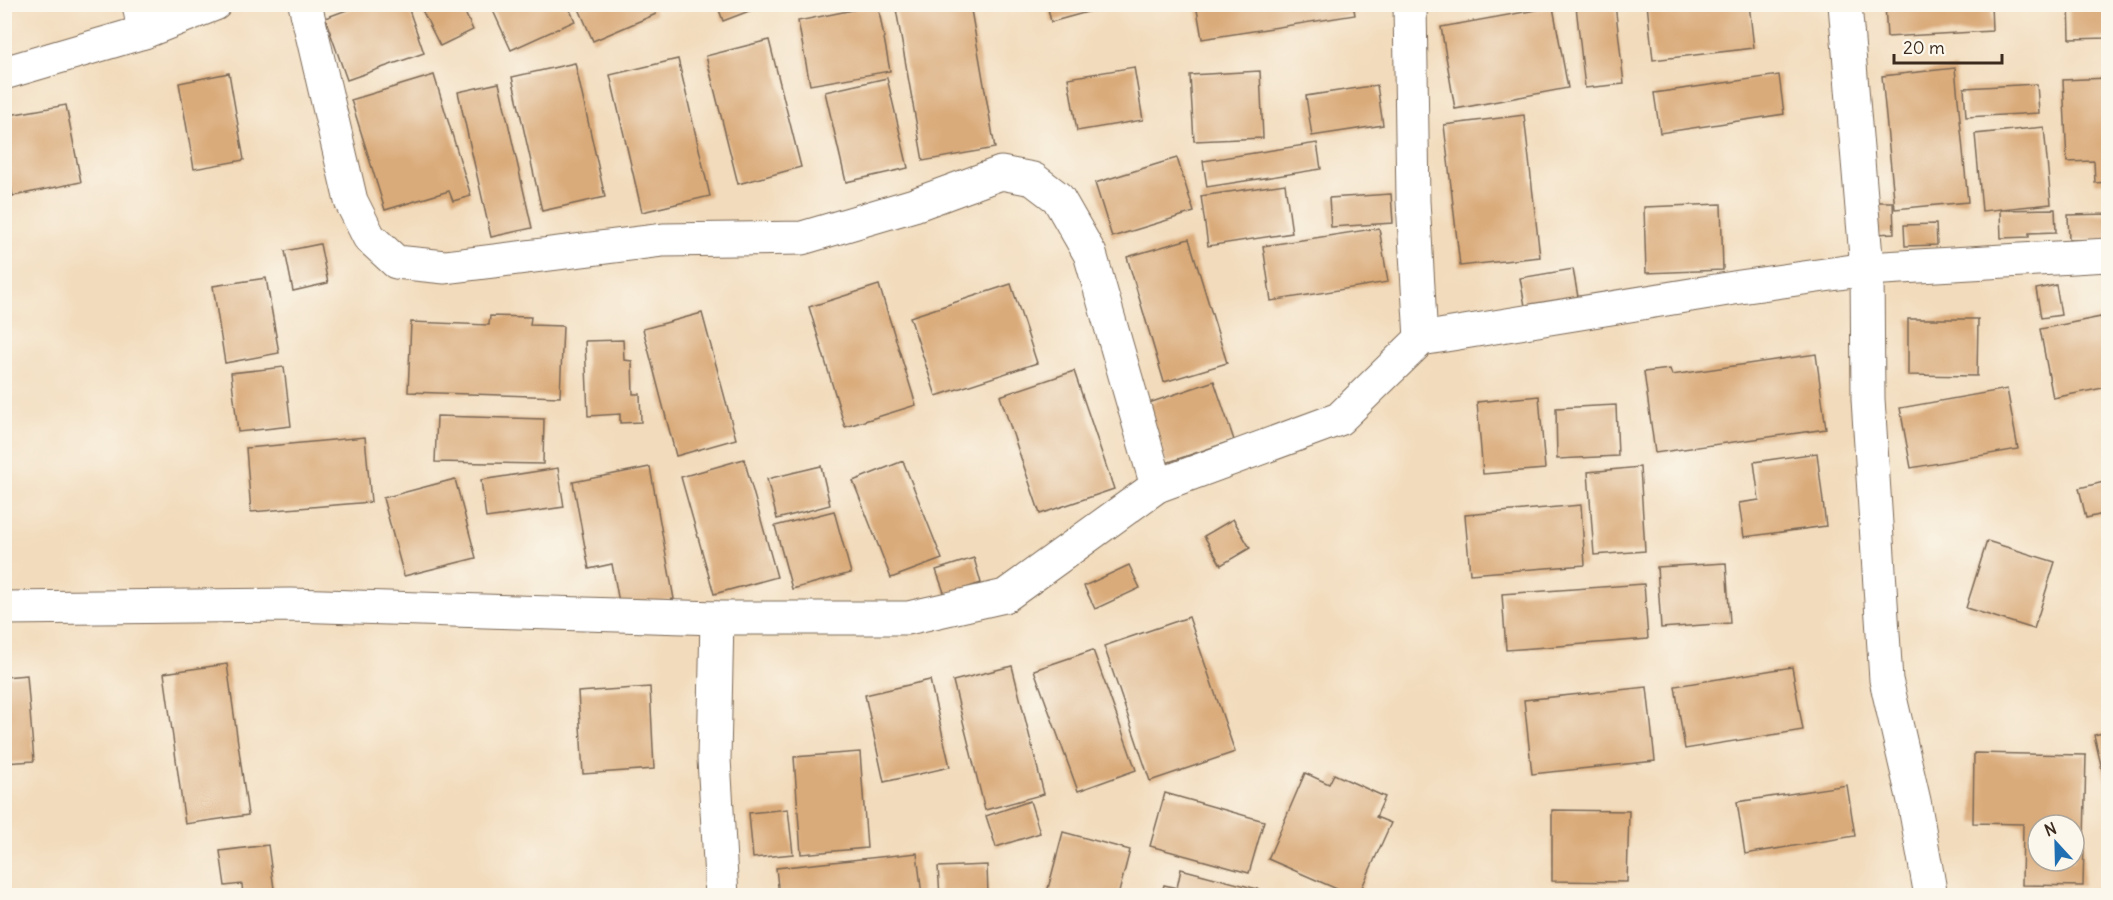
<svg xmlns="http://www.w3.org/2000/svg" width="2113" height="900" font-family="Delius,sans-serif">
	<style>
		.building { fill: #daab7a; fill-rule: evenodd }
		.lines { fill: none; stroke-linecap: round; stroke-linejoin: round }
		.minor-casing { stroke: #7b6855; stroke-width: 35 }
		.minor { stroke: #fff; stroke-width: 33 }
	</style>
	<rect width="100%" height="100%" fill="#fbf7ec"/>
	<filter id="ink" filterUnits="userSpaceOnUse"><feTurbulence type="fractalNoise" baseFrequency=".0167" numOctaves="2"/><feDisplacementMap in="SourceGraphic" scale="12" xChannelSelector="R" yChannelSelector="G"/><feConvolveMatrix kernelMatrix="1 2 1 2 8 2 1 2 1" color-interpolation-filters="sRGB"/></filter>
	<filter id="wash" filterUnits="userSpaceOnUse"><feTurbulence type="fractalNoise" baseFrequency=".008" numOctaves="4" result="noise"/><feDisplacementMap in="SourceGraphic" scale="24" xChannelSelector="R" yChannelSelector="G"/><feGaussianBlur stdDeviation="1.35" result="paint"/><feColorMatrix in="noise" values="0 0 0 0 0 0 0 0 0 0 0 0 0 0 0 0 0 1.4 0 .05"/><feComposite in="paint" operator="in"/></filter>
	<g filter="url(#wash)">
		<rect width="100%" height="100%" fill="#f2dbbc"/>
		<g id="blocks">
			<g class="building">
				<path d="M363,4h44l17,49 -77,27 -22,-62z"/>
				<path d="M419,4h42l12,26 -33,16z"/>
				<path d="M490,4h77l8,17 -64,29z"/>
				<path d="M577,4h75l4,10 -63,27z"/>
				<path d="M717,4h48v1l-42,16z"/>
				<path d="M921,4h49l25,144 -72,13 -27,-152z"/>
				<path d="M1047,4h66v1l-62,17z"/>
				<path d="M1196,4h157l2,11 -153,24z"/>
				<path d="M1592,4h23l9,80 -39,4 -9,-82z"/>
				<path d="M1647,4h102l5,44 -101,12z"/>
				<path d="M1885,4h106l1,27 -105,6z"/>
				<path d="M2069,4h39v34l-38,1z"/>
				<path d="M878,5l12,66 -80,14 -12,-64z"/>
				<path d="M1553,7l15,81 -113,21 -14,-82z"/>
				<path d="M769,40l32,127 -63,17 -32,-128z"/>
				<path d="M678,59l32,137 -68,16 -32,-137z"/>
				<path d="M575,63l30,134 -63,14 -30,-134z"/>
				<path d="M1134,67l9,53 -66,11 -9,-53z"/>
				<path d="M1955,68l13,134 -73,7 -13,-133z"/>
				<path d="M1260,71l3,67 -69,3 -4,-66z"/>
				<path d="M229,73l15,87 -50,9 -15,-86z"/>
				<path d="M434,75l37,121 -18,5 -4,-10 -64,19 -34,-110z"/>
				<path d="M1779,75l5,39 -124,19 -6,-40z"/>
				<path d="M887,78l21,90 -62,14 -21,-90z"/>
				<path d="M2108,78v104l-13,1 -1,-22 -27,1 -4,-82z"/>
				<path d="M499,83l33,145 -41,9 -33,-145z"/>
				<path d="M2037,84l2,29 -73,4 -2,-29z"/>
				<path d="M1377,85l6,40 -71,11 -6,-40z"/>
				<path d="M66,105l15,77 -68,14 -9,-43v-37z"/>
				<path d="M1524,115l16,142 -80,9 -16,-141z"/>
				<path d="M2044,127l7,77 -69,7 -7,-77z"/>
				<path d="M1317,143l4,26 -114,18 -4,-26z"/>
				<path d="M1177,158l17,54 -82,25 -17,-54z"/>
				<path d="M1285,184l7,49 -84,13 -7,-50z"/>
				<path d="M1391,194l2,29 -62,4 -2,-29z"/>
				<path d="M1875,202h18l1,31 -18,1z"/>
				<path d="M1721,204l2,66 -77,3 -2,-66z"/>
				<path d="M2055,209l1,23 -27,1v4l-28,1 -1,-28z"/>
				<path d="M2108,214v26h-39l-1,-25z"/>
				<path d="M1936,224l1,21 -32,1 -1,-21z"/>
				<path d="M1379,228l9,54 -117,19 -8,-55z"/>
				<path d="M1189,239l38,124 -63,19 -37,-125z"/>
				<path d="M320,244l8,39 -35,8 -8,-40z"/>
				<path d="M1573,269l5,28 -53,9 -5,-28z"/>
				<path d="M266,278l13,75 -54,10 -12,-77z"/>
				<path d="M1011,284l26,79 -101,33 -26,-79z"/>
				<path d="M879,285l37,120 -71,22 -36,-120z"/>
				<path d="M2056,285l5,30 -20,3 -5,-29z"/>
				<path d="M702,313l34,126 -60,17 -33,-127z"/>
				<path d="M490,316l41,1 -1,8 33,1 -3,71 -152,-5 3,-70 78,3z"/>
				<path d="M2101,317l7,36v34l-55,11 -13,-69z"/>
				<path d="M1908,319h70l-1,57 -69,-1z"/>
				<path d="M623,340l1,20 8,1 1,33h7l1,28 -21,1v-9l-32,2 -3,-75z"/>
				<path d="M1816,354l10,75 -171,24 -11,-81 26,-3 2,6z"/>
				<path d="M284,367l7,59 -53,6 -7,-59z"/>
				<path d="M1074,371l40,118 -74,25 -40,-118z"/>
				<path d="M1214,381l20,59 -68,23 -20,-59z"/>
				<path d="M2007,389l11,60 -107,19 -11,-60z"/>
				<path d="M1539,396l6,73 -62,5 -6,-72z"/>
				<path d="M1616,405l2,51 -61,3 -1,-51z"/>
				<path d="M437,416l107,3 -1,45 -108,-2z"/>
				<path d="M365,437l6,65 -120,10 -5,-64z"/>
				<path d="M1817,453l9,73 -82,11 -5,-34 20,-3 -5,-38z"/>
				<path d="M744,459l33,118 -63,17 -33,-117z"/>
				<path d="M903,461l39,98 -51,19 -38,-97z"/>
				<path d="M821,466l9,39 -53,14 -10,-40z"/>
				<path d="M650,467l24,132 -54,9 -8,-44 -23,5 -16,-87z"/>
				<path d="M1640,467l5,84 -51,4 -6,-83z"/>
				<path d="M558,468l6,39 -78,11 -5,-38z"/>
				<path d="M455,479l21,79 -72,18 -21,-78z"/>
				<path d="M2108,481v32l-22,5 -7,-30z"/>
				<path d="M1581,505l4,60 -115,9 -5,-59z"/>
				<path d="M834,511l17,62 -59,16 -17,-63z"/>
				<path d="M1233,519l17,29 -29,17 -17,-29z"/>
				<path d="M1987,541l68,21 -21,67 -68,-21z"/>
				<path d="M974,558l7,25 -36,12 -9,-25z"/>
				<path d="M1726,563l4,60 -69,5 -4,-61z"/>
				<path d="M1129,565l11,23 -45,21 -11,-23z"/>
				<path d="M1644,584l4,55 -142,11 -4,-56z"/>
				<path d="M1189,617l46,135 -85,29 -46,-135z"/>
				<path d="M1093,650l43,120 -58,21 -44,-121z"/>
				<path d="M227,664l21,151 -63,9 -21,-151z"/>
				<path d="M1012,666l32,128 -59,16 -32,-129z"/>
				<path d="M1792,667l11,63 -118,19 -10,-63z"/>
				<path d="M27,675l7,86 -30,2v-86z"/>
				<path d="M930,680l20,87 -66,15 -19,-87z"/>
				<path d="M650,687l4,82 -71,5 -5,-82z"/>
				<path d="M1647,687l8,74 -123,13 -8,-74z"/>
				<path d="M2108,732v63l-14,-60z"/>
				<path d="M860,752l7,96 -66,6 -7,-97z"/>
				<path d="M1974,753l112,2 -3,131 -61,-1 1,-61 -50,-1zM2038,825h36v36h-36z"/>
				<path d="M1305,773l24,11 5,-10 51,23 -9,20 15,6 -33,73h-5l-85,-37z"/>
				<path d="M1847,785l8,51 -110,18 -8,-52z"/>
				<path d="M1165,793l99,28 -15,52 -99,-27z"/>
				<path d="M1030,801l10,32 -44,14 -10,-31z"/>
				<path d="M788,809l5,45 -40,4 -4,-45z"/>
				<path d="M1552,810l77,1 -2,71 -75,-1z"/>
				<path d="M1063,832l67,18 -12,46h-72z"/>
				<path d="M268,845l7,51h-13l-1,-6 -8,1 1,5h-11l-1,-12 -17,2 -5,-35z"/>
				<path d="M917,853l5,43h-143l-3,-28z"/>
				<path d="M987,865l1,31h-48l-2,-29z"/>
				<path d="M1181,869l99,26v1h-119l3,-11 13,3z"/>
			</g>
		</g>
	</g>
	<g filter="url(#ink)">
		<use href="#blocks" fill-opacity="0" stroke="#7b6855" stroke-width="1.5"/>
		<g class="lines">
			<g class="minor-casing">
				<g id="minor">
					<path d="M139,4l5,28"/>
					<path d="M305,4l46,197 18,36 27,25 49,5 218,-27 139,-2 112,-33 87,-32 32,6 25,19 32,56 67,232"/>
					<path d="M1410,4l3,197 8,138"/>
					<path d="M1845,4l22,265 1,130 18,281 28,121 17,95"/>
					<path d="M4,73l140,-41 71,-28"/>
					<path d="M4,608l287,-3 426,13h191l97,-22 152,-110 182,-67 82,-80 319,-52 127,-18 241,-14"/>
					<path d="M717,618l-3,141 8,137"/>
				</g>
			</g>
			<use href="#minor" class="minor"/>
		</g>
	</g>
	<rect width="2113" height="900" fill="none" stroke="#fbf7ec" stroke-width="24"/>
	<g transform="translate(2056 843) rotate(338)"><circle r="28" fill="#fbf7ec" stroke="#aea59a" stroke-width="1.5"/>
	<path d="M0-4.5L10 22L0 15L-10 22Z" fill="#1f6fb2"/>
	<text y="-9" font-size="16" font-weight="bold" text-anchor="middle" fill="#3b2a1e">N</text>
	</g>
	<path d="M1894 54v9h108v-9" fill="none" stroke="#3b2a1e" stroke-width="3"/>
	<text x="1903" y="54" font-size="18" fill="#3b2a1e" stroke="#fbf7ec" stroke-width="4.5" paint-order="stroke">20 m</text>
</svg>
